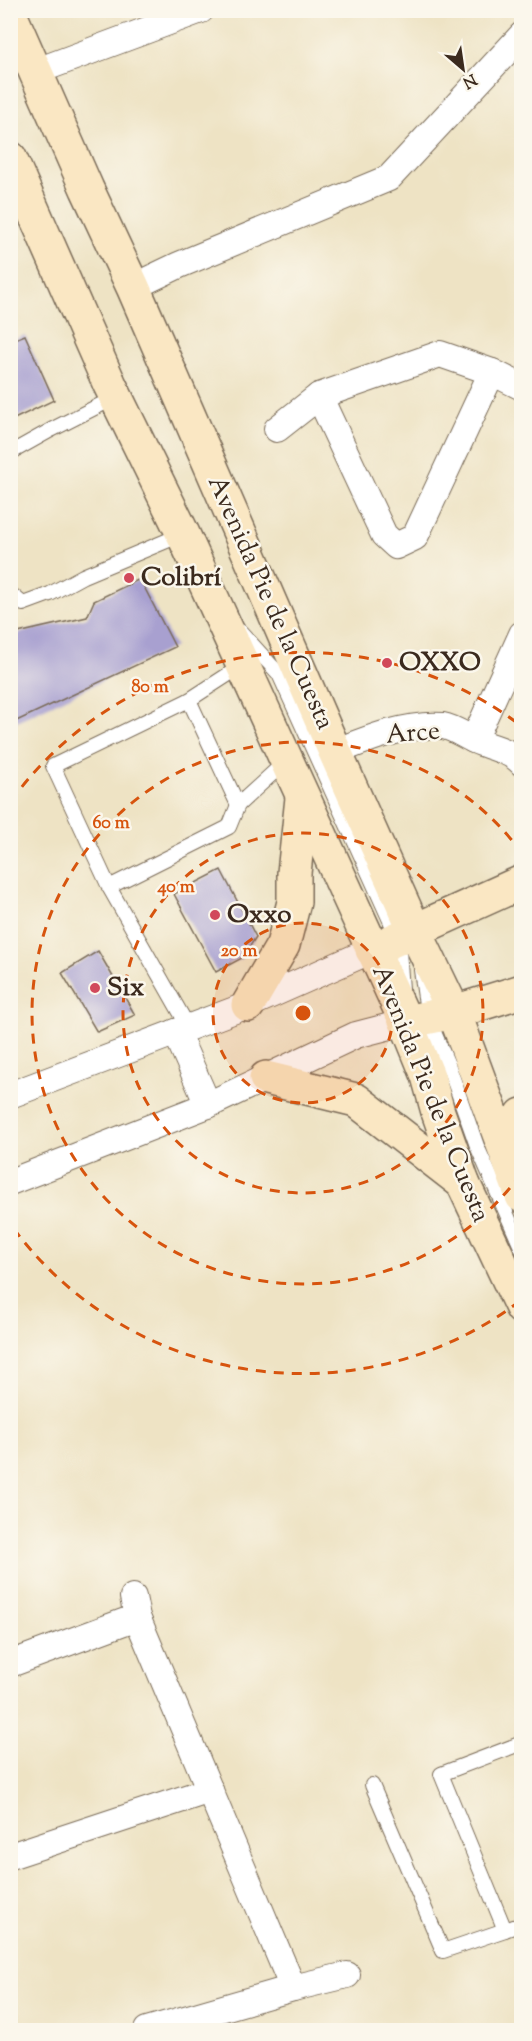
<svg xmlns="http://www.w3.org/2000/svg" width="532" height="2041" font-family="'Sorts Mill Goudy',serif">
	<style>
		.building { fill: #a8a0d0 }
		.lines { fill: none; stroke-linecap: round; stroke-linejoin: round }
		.lane-casing { stroke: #7a6b58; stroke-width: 16 }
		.street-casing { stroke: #7a6b58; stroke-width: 28 }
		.secondary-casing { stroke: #7a6b58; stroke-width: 36 }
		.lane { stroke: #fff; stroke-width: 14 }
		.street { stroke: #fff; stroke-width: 26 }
		.secondary { stroke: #fae7c3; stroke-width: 33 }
		.ring { fill: none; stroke: #d7540e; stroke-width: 3; stroke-dasharray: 10 8 }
		.poi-dot { fill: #d1495b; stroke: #fbf7ec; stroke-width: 2 }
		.labels { text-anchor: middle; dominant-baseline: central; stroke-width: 5; stroke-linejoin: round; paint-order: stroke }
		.poi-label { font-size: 26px; font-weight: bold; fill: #3b2a1e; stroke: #fbf7ec; text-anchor: start }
		.street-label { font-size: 26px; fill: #3b2a1e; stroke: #fbf7ec }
		.centre { fill: #d7540e; stroke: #fbf7ec; stroke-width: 3 }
		.ring-label { font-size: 18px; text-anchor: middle; font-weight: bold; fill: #d7540e; stroke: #fbf7ec; stroke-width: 5; stroke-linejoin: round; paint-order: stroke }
	</style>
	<rect width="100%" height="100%" fill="#fbf7ec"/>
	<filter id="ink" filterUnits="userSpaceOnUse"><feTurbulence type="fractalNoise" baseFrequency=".0167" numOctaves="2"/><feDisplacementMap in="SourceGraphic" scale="12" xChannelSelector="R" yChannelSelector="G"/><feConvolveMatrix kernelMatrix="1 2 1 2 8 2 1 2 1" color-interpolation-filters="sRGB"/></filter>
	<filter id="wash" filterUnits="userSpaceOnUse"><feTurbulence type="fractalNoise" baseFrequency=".008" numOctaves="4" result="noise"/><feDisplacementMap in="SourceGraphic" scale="24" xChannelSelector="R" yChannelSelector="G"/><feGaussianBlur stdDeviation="1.35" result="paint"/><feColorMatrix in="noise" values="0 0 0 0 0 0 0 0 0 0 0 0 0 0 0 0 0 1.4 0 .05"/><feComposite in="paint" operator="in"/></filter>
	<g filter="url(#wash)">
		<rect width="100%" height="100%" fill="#eee3c4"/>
		<g id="blocks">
			<g class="building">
				<path d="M25,335l29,65 -44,21v-80z"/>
				<path d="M140,579l35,68 -165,77v-77l8,-14 69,-16 7,-16z"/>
				<path d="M221,870l35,67 -14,21 -26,14 -42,-78z"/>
				<path d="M98,951l37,64 -38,17 -35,-59z"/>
			</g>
		</g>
	</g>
	<g filter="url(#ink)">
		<use href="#blocks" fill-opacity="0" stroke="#7a6b58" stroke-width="1.5"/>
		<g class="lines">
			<g class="lane-casing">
				<g id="lane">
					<path d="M10,453l41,-23 65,-33"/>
					<path d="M10,593l13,11 27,-10 33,-18 100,-42"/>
					<path d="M240,631l39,43 119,264 4,51"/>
					<path d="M243,665l-54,35 -136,66 56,121 120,-60 9,-22 48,-44"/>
					<path d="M189,700l49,105"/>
					<path d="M109,887l80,141"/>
					<path d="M421,970l7,48 21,49 28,79 45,103"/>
					<path d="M522,1743l-81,31 64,156 17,-6"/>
					<path d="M372,1785l71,166 62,-21"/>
				</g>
			</g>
			<g class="street-casing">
				<g id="street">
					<path d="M37,71l164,-61"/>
					<path d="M133,287l46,-22 210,-87 133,-143"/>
					<path d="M319,396l65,139 12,11 19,-9 77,-165"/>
					<path d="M277,429l42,-33 121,-42 52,18 30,15"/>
					<path d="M474,740l48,-106"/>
					<path d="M335,752c32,-13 72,-29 108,-26 12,2 26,13 38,17 14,5 31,9 41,20"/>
					<path d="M176,1032l32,73"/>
					<path d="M10,1095l238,-90 124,-55"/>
					<path d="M10,1182l198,-77 148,-70 50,-13"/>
					<path d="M133,1597l4,20 156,371"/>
					<path d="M10,1664l127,-47"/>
					<path d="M10,1856l200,-66"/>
					<path d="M147,2030l146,-42 54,-13"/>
				</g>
			</g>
			<g class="secondary-casing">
				<g id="secondary">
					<path d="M10,14l77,175 46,98 202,465 80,179 39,81 68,184"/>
					<path d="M10,158l100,227 73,149 223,488 22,54 10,36 25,71 59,125"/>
					<path d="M372,950l150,-68"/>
					<path d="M248,1005l35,-60 11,-43v-29l8,-75"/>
					<path d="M406,1022l48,-10 68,-21"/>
					<path d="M266,1078l90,22 107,83"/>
					<path d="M519,1173l3,-58"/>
				</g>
			</g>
			<use href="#lane" class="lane"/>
			<use href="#street" class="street"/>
			<use href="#secondary" class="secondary"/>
		</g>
	</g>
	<circle cx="303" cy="1013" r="90" fill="#d7540e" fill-opacity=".12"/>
	<g class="ring">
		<circle cx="303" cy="1013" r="90"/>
		<circle cx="303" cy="1013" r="180"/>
		<path d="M521 1174A271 271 0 1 1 521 852"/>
		<path d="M520 1301A361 361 0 0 1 11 1225M11 801A361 361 0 0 1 520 725"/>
	</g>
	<g class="poi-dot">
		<circle cx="129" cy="578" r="6"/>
		<circle cx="387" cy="663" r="6"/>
		<circle cx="215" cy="915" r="6"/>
		<circle cx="95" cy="988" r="6"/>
	</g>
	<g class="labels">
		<g class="poi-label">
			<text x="141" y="578">Colibrí</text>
			<text x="399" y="663">OXXO</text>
			<text x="227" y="915">Oxxo</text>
			<text x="107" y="988">Six</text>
		</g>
		<g class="street-label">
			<text transform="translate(270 603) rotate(66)">Avenida Pie de la Cuesta</text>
			<text transform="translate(413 734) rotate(-5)">Arce</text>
			<text transform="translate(430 1094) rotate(68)">Avenida Pie de la Cuesta</text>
		</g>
	</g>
	<circle cx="303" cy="1013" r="9" class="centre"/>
	<g class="ring-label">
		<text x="150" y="692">80 m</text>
		<text x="111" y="828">60 m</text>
		<text x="176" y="892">40 m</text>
		<text x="239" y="956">20 m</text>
	</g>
	<rect width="532" height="2041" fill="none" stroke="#fbf7ec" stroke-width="36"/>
	<g transform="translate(463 69) rotate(151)" stroke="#fbf7ec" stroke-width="4.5" paint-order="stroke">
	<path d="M0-4.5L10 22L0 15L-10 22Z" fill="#3b2a1e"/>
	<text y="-9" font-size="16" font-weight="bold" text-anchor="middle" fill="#3b2a1e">N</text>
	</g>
</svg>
